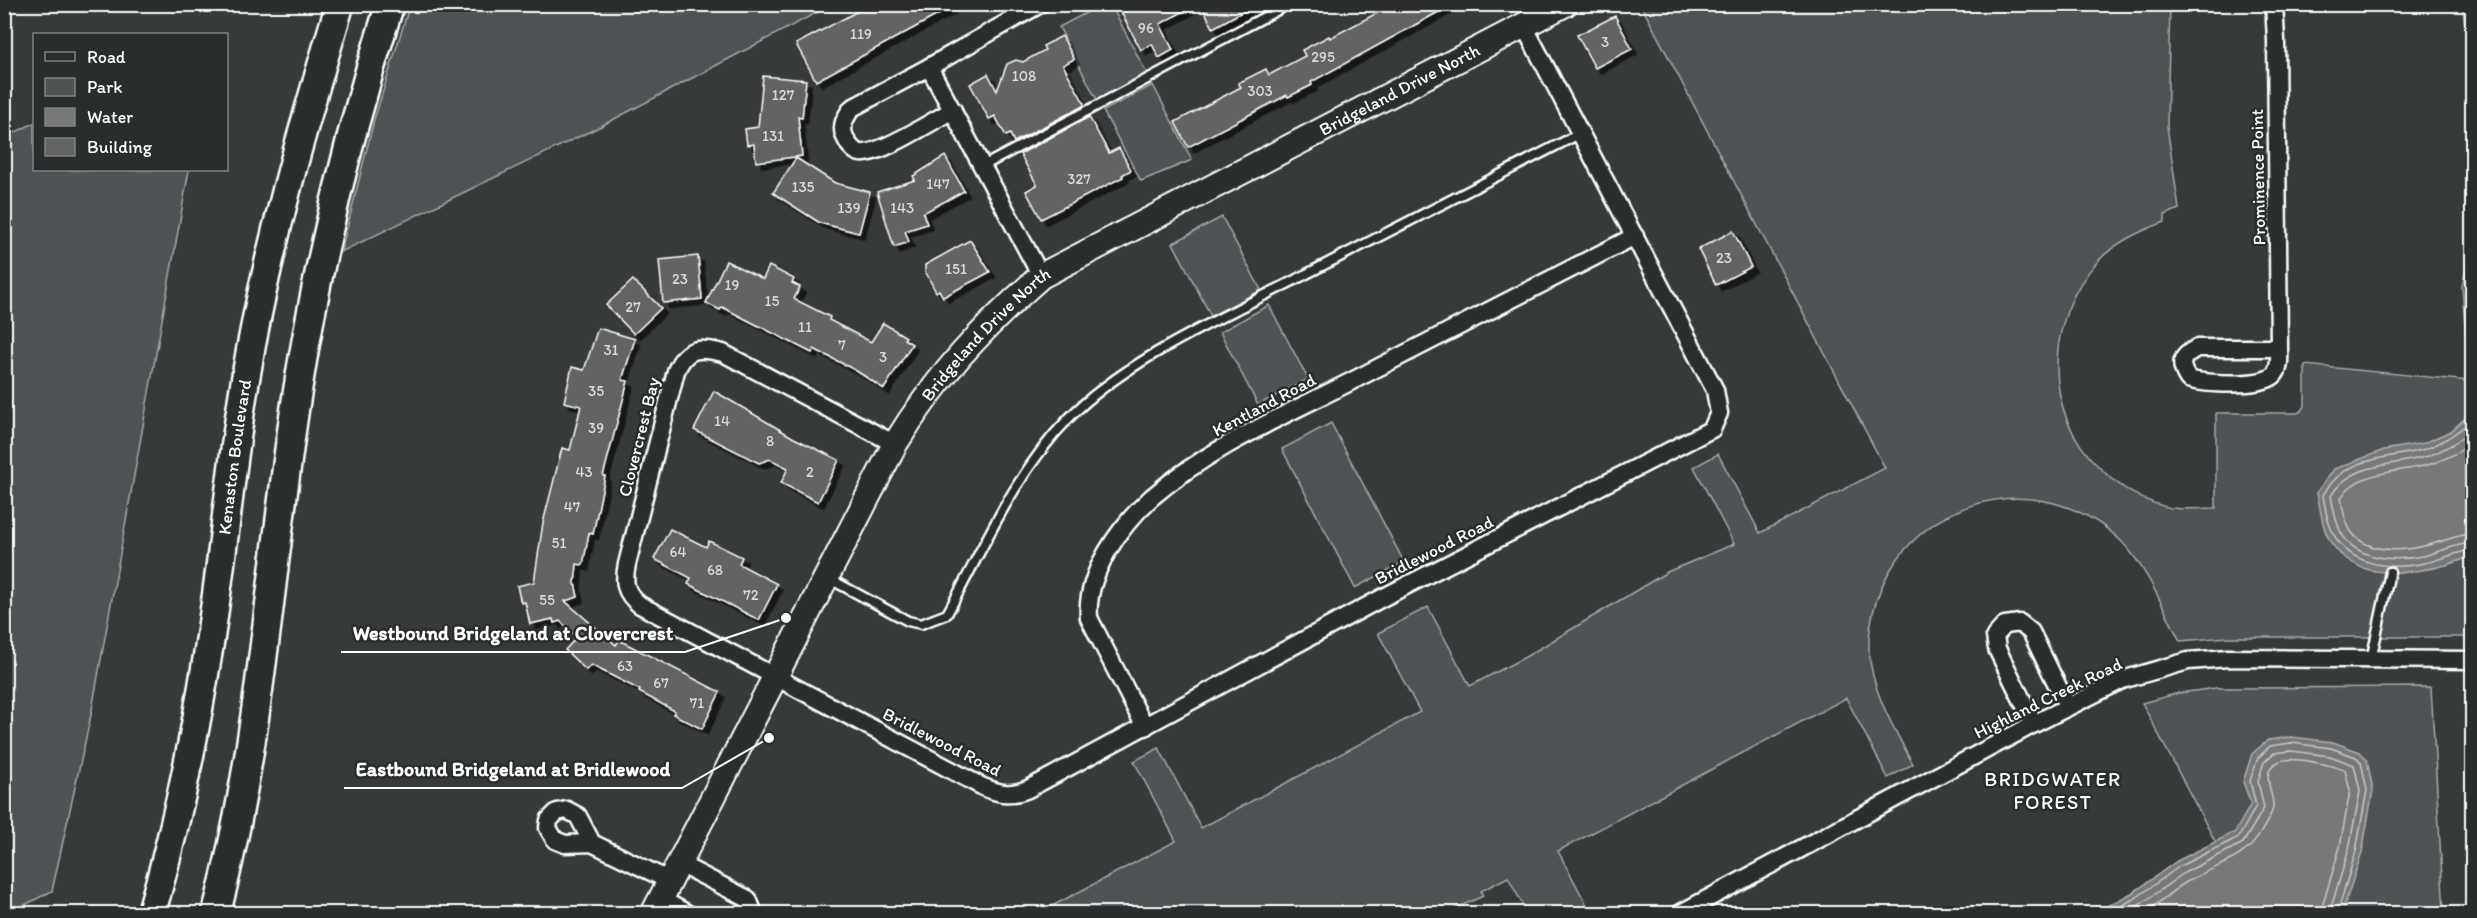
<svg xmlns="http://www.w3.org/2000/svg" width="2477" height="918" font-family="Itim,sans-serif">
	<style>
		.green { fill: #505354; stroke: #a8a9aa; stroke-width: 1.5 }
		.water { fill: #767879; stroke: #adaeaf; stroke-width: 1.5 }
		.lines { fill: none; stroke-linecap: round; stroke-linejoin: round }
		.shore { stroke: #c8c9c9; stroke-width: 1.5 }
		.building { fill: #636465; stroke: #fff; stroke-width: 1.5; filter: url(#shadow) }
		.lane-casing { stroke: #fff; stroke-width: 13 }
		.street-casing { stroke: #fff; stroke-width: 21 }
		.secondary-casing { stroke: #fff; stroke-width: 28 }
		.primary-casing { stroke: #fff; stroke-width: 32 }
		.lane { stroke: #2a2d2e; stroke-width: 8 }
		.street { stroke: #2a2d2e; stroke-width: 16 }
		.secondary { stroke: #2a2d2e; stroke-width: 24 }
		.primary { stroke: #2a2d2e; stroke-width: 27 }
		.labels { text-anchor: middle; dominant-baseline: central; stroke-width: 5; stroke-linejoin: round; paint-order: stroke }
		.number-label { font-size: 15px; fill: #d8d8d8 }
		.street-label { font-size: 18px; fill: #fff; stroke: #2a2d2e }
		.neighbourhood-label { font-size: 20px; letter-spacing: 1.5px; fill: #fff; stroke: #2a2d2e }
		.leader { fill: none; stroke: #fff; stroke-width: 2 }
		.callout-dot { fill: #fff; stroke: #2a2d2e; stroke-width: 2 }
		.callout-label { font-size: 20px; text-anchor: middle; font-weight: bold; fill: #fff; stroke: #2a2d2e; stroke-width: 5; stroke-linejoin: round; paint-order: stroke }
	</style>
	<defs>
		<filter id="shadow"><feDropShadow dx="5.5" dy="5.5" stdDeviation="0" flood-color="#0009"/></filter>
	</defs>
	<rect width="100%" height="100%" fill="#373a3b"/>
	<filter id="ink" filterUnits="userSpaceOnUse"><feTurbulence type="fractalNoise" baseFrequency=".0167" numOctaves="2"/><feDisplacementMap in="SourceGraphic" scale="12" xChannelSelector="R" yChannelSelector="G"/><feConvolveMatrix kernelMatrix="1 2 1 2 8 2 1 2 1" color-interpolation-filters="sRGB"/></filter>
	<g filter="url(#ink)">
		<g class="green">
			<path d="M410,4h421v1l-230,121 -260,126 33,-132z"/>
			<path d="M1101,5h10l36,69 -50,26 -38,-73z"/>
			<path d="M1641,5h529l-3,121 12,83 -14,6v7c-25,9 -49,20 -67,39 -53,57 -57,152 2,207 19,19 44,34 71,40 14,2 31,0 45,0v-95h81l5,-2 3,-5v-41l164,16 -7,-95 10,-41v392h-244l-48,4c-17,-33 -33,-74 -60,-101 -71,-67 -182,-51 -231,32 -13,23 -21,52 -20,79 3,42 25,77 44,113l-25,14 -42,-80 -288,153 33,62h-64l-19,-36 -27,14 2,5 -38,17 -408,1 139,-73 -42,-80 25,-13 42,80 219,-116 -42,-79 50,-26 42,79 57,-30 140,-84 67,-28 -40,-77 24,-13 42,79 125,-65z"/>
			<path d="M2462,5h10v148l-5,-23 4,-63z"/>
			<path d="M1153,85l39,75 -51,21 -38,-70z"/>
			<path d="M34,123v47h155l-98,545 -39,176 -43,22 -4,1 -1,-776z"/>
			<path d="M1222,217l39,73 -50,26 -38,-73z"/>
			<path d="M1269,305l39,74 -50,26 -38,-73z"/>
			<path d="M1331,423l73,139 -49,26 -73,-139z"/>
			<path d="M2431,687l13,226 -348,1 120,-71 -74,-140 37,-10 37,-5z"/>
		</g>
		<g class="water">
			<path d="M2472,266v96c-7,-29 -10,-67 0,-96z"/>
			<path d="M2472,412v143c-26,14 -80,23 -109,13 -8,-3 -22,-12 -27,-19 -14,-14 -15,-38 -19,-57l17,-23 50,-19 40,-7 27,-12z"/>
			<path d="M2291,737l42,5 27,10 7,8 6,30 -11,62 -20,61h-248l40,-21 43,-31 58,-29 16,-28 -8,-22 9,-28 16,-14z"/>
		</g>
		<g class="lines">
			<g class="shore">
				<path d="M2472,420c-14,12 -29,23 -47,29 -38,11 -80,6 -102,46 2,10 3,21 7,31 14,39 58,45 94,37 16,-3 32,-11 48,-13"/>
				<path d="M2472,430c-13,11 -27,20 -44,26 -33,10 -78,6 -97,40 3,14 5,32 15,44 18,21 52,21 77,16 16,-4 33,-12 49,-13"/>
				<path d="M2472,442c-11,10 -26,17 -41,22 -28,9 -74,5 -90,34 2,12 4,26 12,36 18,21 54,17 79,10 13,-3 27,-10 40,-10"/>
				<path d="M2107,914l30,-17 43,-31 59,-29 17,-31 -6,-25 8,-23 12,-12 21,-3 40,5 25,9 5,5 6,28 -11,61 -19,63"/>
				<path d="M2123,914l18,-10 43,-31 59,-30 21,-35 -6,-27 6,-19 10,-9 17,-2 39,5 24,9 6,26 -11,58 -20,65"/>
				<path d="M2142,914c17,-10 31,-25 48,-34 26,-15 56,-20 71,-48 4,-7 10,-16 12,-24 2,-14 -15,-37 5,-46 14,-7 52,3 67,8l5,21 -10,56 -20,67"/>
			</g>
		</g>
		<g class="building">
			<path d="M871,4h87l-142,77 -20,-37z"/>
			<path d="M1136,4h61l-37,20 13,26 -14,8 -7,-14 -11,6 -20,-38z"/>
			<path d="M1201,4h55l-43,24z"/>
			<path d="M1394,4h59l-142,78 1,3 -24,12 -1,-2 -99,52 -13,-25 66,-35 -3,-4 28,-14 3,6 36,-19 -3,-6 27,-14 1,2z"/>
			<path d="M1615,16l17,33 -37,19 -18,-33z"/>
			<path d="M1062,36l12,23 -11,6 21,38 -1,3 -69,36 -4,-8 -4,2 -11,-20 -6,3 -19,-35 18,-10 9,17 10,-27 9,-4 7,2 22,-12 -2,-4z"/>
			<path d="M763,76l43,4 -4,38 -4,-1 4,39 -46,6 -2,-18 -7,1 -2,-16 13,-2z"/>
			<path d="M1089,117l20,36 10,-5 12,22 -9,5 1,2 -82,42 -15,-28 11,-6 -17,-31z"/>
			<path d="M945,156l19,35 -41,22 4,11 -22,7 4,11 -15,5 -17,-55 38,-12 -2,-4z"/>
			<path d="M796,158l39,25 35,9 -11,41 -39,-10 -47,-30z"/>
			<path d="M1733,231l18,36 -35,18 -18,-36z"/>
			<path d="M970,240l20,32 -47,25 -4,-7 -3,2 -11,-21v-6z"/>
			<path d="M698,256l4,43 -39,4 -4,-43z"/>
			<path d="M726,261l37,18 6,-13 25,13 -2,4 8,4 -6,12 36,18 -1,3 42,22 12,-19 23,14 -2,2 8,5 -28,45 -29,-19 -41,-21 -2,4 -90,-46 -2,3 -14,-7z"/>
			<path d="M633,280l28,28 -27,26 -28,-29z"/>
			<path d="M598,328l37,11 -13,41 6,1 -25,95h2l-12,58 -4,-1 -6,32 -6,-1 -2,19 3,14 -13,4 51,44 3,-5 101,52 -18,37 -29,-15 2,-3 -36,-19 1,-2 -49,-25 -5,5 -21,-20 12,-13 -17,-16 -6,2 -1,-4 -23,5 -5,-22 -4,1 -4,-17 17,-4 9,-59 19,-75 8,2 11,-44 -17,-4 8,-35 12,3z"/>
			<path d="M714,391l80,47 45,22 -21,42 -37,-19 7,-15 -18,-9 -11,4 -65,-33z"/>
			<path d="M670,529l36,18 3,-6 33,16 -3,7 38,20 -18,36 -71,-36 3,-6 -37,-19z"/>
		</g>
		<g class="lines">
			<g class="lane-casing">
				<g id="lane">
					<path d="M983,166l306,-162"/>
					<path d="M828,578l80,43 13,3 26,-10c37,-67 67,-139 121,-195 55,-57 149,-99 219,-135 98,-50 196,-101 294,-151"/>
					<path d="M2371,660l19,-88"/>
				</g>
			</g>
			<g class="street-casing">
				<g id="street">
					<path d="M1040,4l-111,63 112,209"/>
					<path d="M2274,4l2,36 3,308c0,9 2,21 -6,28 -14,11 -69,8 -85,3 -10,-16 -7,-23 9,-31h82"/>
					<path d="M929,67l-77,41c-8,11 -13,20 -5,33 2,5 8,11 13,12 19,3 74,-33 93,-43"/>
					<path d="M895,444l-172,-91c-24,-6 -37,-6 -47,18l-49,193c-4,19 -2,29 13,41l343,182c17,7 28,9 45,2l354,-191 330,-169 7,-16 -4,-23 -191,-364"/>
					<path d="M2034,724l-37,-75 -2,-13 10,-11 15,-2 11,9 37,75"/>
					<path d="M1145,727l-56,-109c-4,-44 31,-92 63,-121 57,-49 129,-80 196,-114 95,-49 191,-98 287,-147"/>
					<path d="M592,843l-14,-27 -11,-6 -10,2 -8,8 -1,8 7,12 10,4 27,-1 78,38"/>
					<path d="M680,864l68,35 6,15"/>
					<path d="M661,899l27,15"/>
					<path d="M1679,914l355,-190 88,-44 66,-19 40,-3 244,2"/>
				</g>
			</g>
			<g class="secondary-casing">
				<g id="secondary">
					<path id="s1" d="M653,914l242,-470c41,-67 88,-117 146,-168l524,-272"/>
				</g>
			</g>
			<g class="primary-casing">
				<g id="primary">
					<path id="s2" d="M151,914c25,-86 43,-173 57,-261 15,-92 22,-185 38,-277 21,-127 57,-249 94,-372"/>
					<path d="M216,914c45,-171 54,-347 81,-520 21,-133 52,-262 93,-390"/>
				</g>
			</g>
			<use href="#lane" class="lane"/>
			<use href="#street" class="street"/>
			<use href="#secondary" class="secondary"/>
			<use href="#primary" class="primary"/>
		</g>
	</g>
	<g class="labels">
		<g class="number-label">
			<text x="1146" y="28">96</text>
			<text x="861" y="34">119</text>
			<text x="1605" y="42">3</text>
			<text x="1323" y="57">295</text>
			<text x="1024" y="76">108</text>
			<text x="1260" y="91">303</text>
			<text x="783" y="95">127</text>
			<text x="773" y="136">131</text>
			<text x="1079" y="179">327</text>
			<text x="938" y="184">147</text>
			<text x="803" y="187">135</text>
			<text x="849" y="208">139</text>
			<text x="902" y="208">143</text>
			<text x="1724" y="258">23</text>
			<text x="956" y="269">151</text>
			<text x="680" y="279">23</text>
			<text x="732" y="285">19</text>
			<text x="772" y="301">15</text>
			<text x="633" y="307">27</text>
			<text x="805" y="327">11</text>
			<text x="842" y="345">7</text>
			<text x="611" y="350">31</text>
			<text x="883" y="357">3</text>
			<text x="596" y="391">35</text>
			<text x="722" y="421">14</text>
			<text x="596" y="428">39</text>
			<text x="770" y="441">8</text>
			<text x="584" y="472">43</text>
			<text x="810" y="472">2</text>
			<text x="572" y="507">47</text>
			<text x="559" y="543">51</text>
			<text x="678" y="552">64</text>
			<text x="715" y="570">68</text>
			<text x="751" y="595">72</text>
			<text x="547" y="600">55</text>
			<text x="625" y="666">63</text>
			<text x="661" y="683">67</text>
			<text x="697" y="703">71</text>
		</g>
		<g class="street-label">
			<text stroke="none"><textPath href="#s1" startOffset="1156">Bridgeland Drive North</textPath></text>
			<text transform="translate(2258 177) rotate(-91)">Prominence Point</text>
			<text stroke="none"><textPath href="#s1" startOffset="672">Bridgeland Drive North</textPath></text>
			<text transform="translate(1264 405) rotate(-28)">Kentland Road</text>
			<text transform="translate(639 437) rotate(-76)">Clovercrest Bay</text>
			<text stroke="none"><textPath href="#s2" startOffset="465">Kenaston Boulevard</textPath></text>
			<text transform="translate(1434 550) rotate(-27)">Bridlewood Road</text>
			<text transform="translate(2048 698) rotate(-26)">Highland Creek Road</text>
			<text transform="translate(942 742) rotate(27)">Bridlewood Road</text>
		</g>
		<g class="neighbourhood-label">
			<text x="2053" y="779">BRIDGWATER<tspan x="2053" dy="23">FOREST</tspan></text>
		</g>
	</g>
	<path class="leader" d="M786 618L685 652H341M769 738L682 788H344"/>
	<g class="callout-dot">
		<circle cx="786" cy="618" r="6"/>
		<circle cx="769" cy="738" r="6"/>
	</g>
	<g class="callout-label">
		<text x="513" y="640">Westbound Bridgeland at Clovercrest</text>
		<text x="513" y="776">Eastbound Bridgeland at Bridlewood</text>
	</g>
	<rect width="2477" height="918" fill="none" stroke="#2a2d2e" stroke-width="24"/>
	<rect x="12" y="12" width="2453" height="894" fill="none" stroke="#fff" stroke-width="2" filter="url(#ink)"/>
	<rect x="33" y="33" width="195" height="138" fill="#2a2d2e" stroke="#7f8182" stroke-width="1.5"/>
	<rect x="45" y="52" width="30" height="9" fill="#2a2d2e" stroke="#7f8182" stroke-width="1.5"/>
	<text x="87" y="63" font-size="18" fill="#ffffff">Road</text>
	<rect x="45" y="78" width="30" height="18" fill="#505354" stroke="#7f8182" stroke-width="1.5"/>
	<text x="87" y="93" font-size="18" fill="#ffffff">Park</text>
	<rect x="45" y="108" width="30" height="18" fill="#767879" stroke="#7f8182" stroke-width="1.5"/>
	<text x="87" y="123" font-size="18" fill="#ffffff">Water</text>
	<rect x="45" y="138" width="30" height="18" fill="#636465" stroke="#7f8182" stroke-width="1.5"/>
	<text x="87" y="153" font-size="18" fill="#ffffff">Building</text>
</svg>
